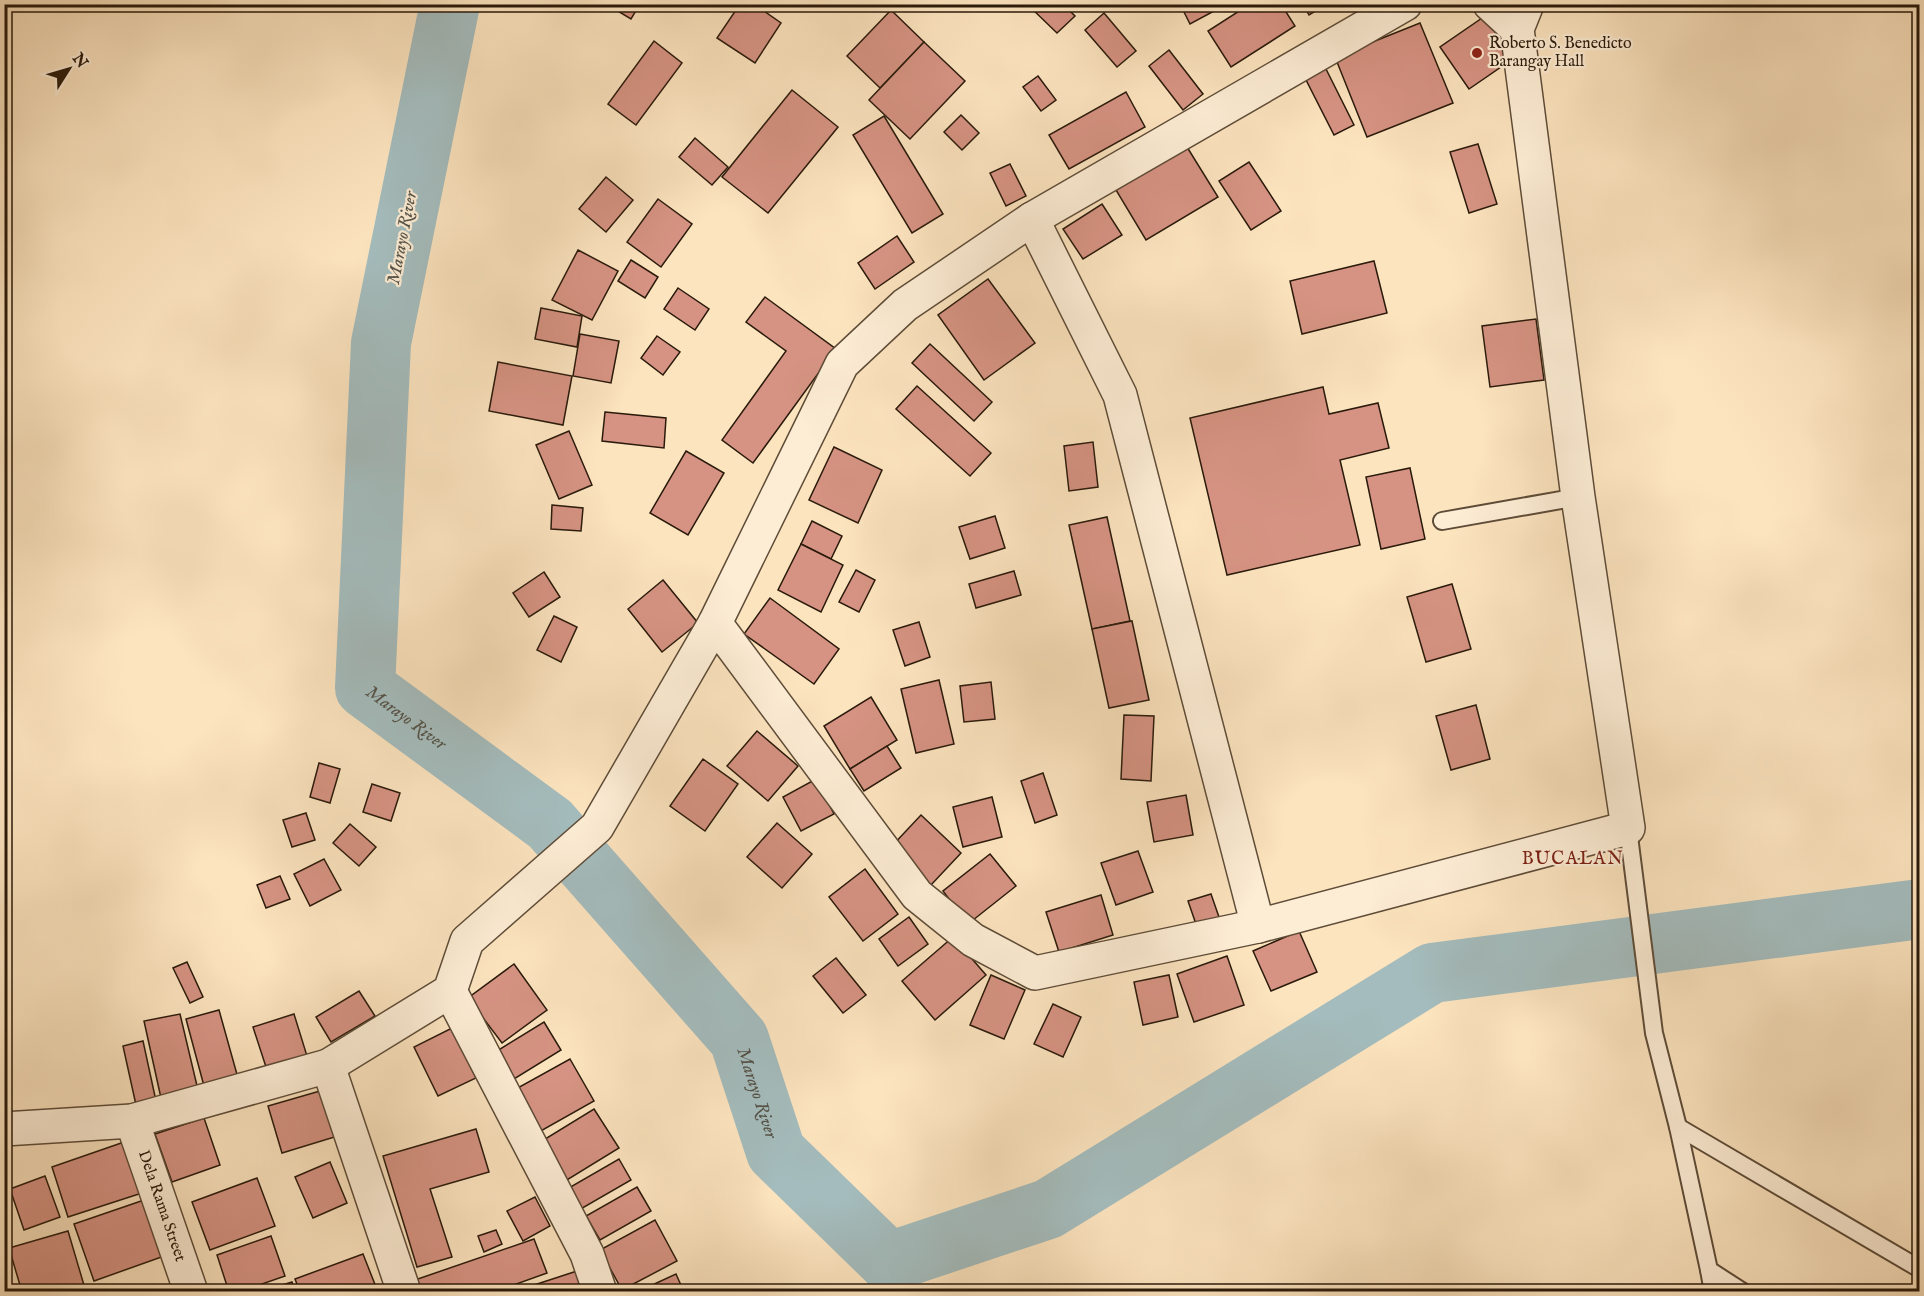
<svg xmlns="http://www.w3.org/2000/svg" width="1924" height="1296" font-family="'IM FELL English',serif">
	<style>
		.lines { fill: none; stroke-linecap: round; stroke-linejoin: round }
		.river { stroke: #a4bcbd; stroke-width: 60 }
		.building { fill: #d69383; stroke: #2a1a0b; stroke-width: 1.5 }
		.lane-casing { stroke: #5e4c38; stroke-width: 20 }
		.street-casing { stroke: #5e4c38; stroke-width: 36 }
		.lane { stroke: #fdedd5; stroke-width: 16 }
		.street { stroke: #fdedd5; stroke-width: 33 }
		.poi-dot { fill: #8f2418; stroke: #fdedd5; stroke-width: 2 }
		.labels { text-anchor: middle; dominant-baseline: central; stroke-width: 4.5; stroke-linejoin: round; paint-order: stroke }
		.poi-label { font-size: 16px; fill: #2a1a0b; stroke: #fdedd5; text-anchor: start }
		.street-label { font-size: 16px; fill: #2a1a0b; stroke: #fdedd5 }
		.water-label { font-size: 18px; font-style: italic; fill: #555349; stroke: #fdedd5 }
		.neighbourhood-label { font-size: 18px; letter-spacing: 1.5px; fill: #7a1f14; stroke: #fdedd5 }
	</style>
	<rect width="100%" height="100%" fill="#fce4bf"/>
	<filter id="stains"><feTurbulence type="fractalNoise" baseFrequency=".00333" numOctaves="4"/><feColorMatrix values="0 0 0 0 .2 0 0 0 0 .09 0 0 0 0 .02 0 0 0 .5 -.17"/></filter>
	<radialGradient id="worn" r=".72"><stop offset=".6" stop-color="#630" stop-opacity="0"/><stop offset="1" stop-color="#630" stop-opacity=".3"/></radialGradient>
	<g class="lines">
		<g class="river">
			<path id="s1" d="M450,4l-69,339 -16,345 185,136 189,215 37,113 113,110"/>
			<path d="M889,1262l159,-53 384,-236 488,-64"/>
		</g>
	</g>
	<g class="building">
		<path d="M606,4h34l-9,15z"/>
		<path d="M740,4h14l27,19 -26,40 -38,-25z"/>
		<path d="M1032,4h31l12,12 -18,17 -27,-26z"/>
		<path d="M1180,4h47l-37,20z"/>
		<path d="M1250,4h31l14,22 -64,41 -23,-36z"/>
		<path d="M1303,4h24l-18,11z"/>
		<path d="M891,10l33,32 -44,46 -33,-32z"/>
		<path d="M1104,13l32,38 -19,16 -32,-37z"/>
		<path d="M1485,16l29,42 -45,31 -29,-42z"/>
		<path d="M1420,23l33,80 -86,34 -32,-80z"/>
		<path d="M654,41l28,22 -46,62 -28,-21z"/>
		<path d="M924,42l41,39 -55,58 -41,-39z"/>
		<path d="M1169,50l34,44 -20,16 -34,-44z"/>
		<path d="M1322,61l32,64 -20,10 -32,-63z"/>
		<path d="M1038,76l18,24 -15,11 -18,-24z"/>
		<path d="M792,90l46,37 -70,86 -46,-36z"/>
		<path d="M1126,92l19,35 -76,42 -20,-34z"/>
		<path d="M961,115l18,18 -17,17 -18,-18z"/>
		<path d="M884,116l59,98 -31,19 -59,-98z"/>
		<path d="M695,138l33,29 -16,18 -33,-28z"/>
		<path d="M1478,144l19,60 -28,9 -19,-61z"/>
		<path d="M1187,147l31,50 -72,43 -30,-50z"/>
		<path d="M1249,162l32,49 -30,19 -32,-49z"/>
		<path d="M1010,164l16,32 -20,10 -16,-33z"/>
		<path d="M606,177l27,23 -27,32 -27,-23z"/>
		<path d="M658,199l34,25 -31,43 -34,-25z"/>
		<path d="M1102,204l20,31 -39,24 -20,-30z"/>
		<path d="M897,236l17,26 -39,27 -17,-26z"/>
		<path d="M578,250l40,21 -26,49 -40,-20z"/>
		<path d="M631,260l27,17 -13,21 -27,-17z"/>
		<path d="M1374,261l13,52 -85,21 -12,-53z"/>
		<path d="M988,279l47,64 -51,37 -46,-65z"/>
		<path d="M678,288l31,21 -14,21 -31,-21z"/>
		<path d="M765,297l71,52 -83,114 -31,-23 64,-89 -40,-29z"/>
		<path d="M541,308l41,8 -5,31 -42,-8z"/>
		<path d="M1536,319l8,61 -54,7 -8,-61z"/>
		<path d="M580,334l39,7 -8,42 -38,-7z"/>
		<path d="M657,336l23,16 -17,23 -22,-17z"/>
		<path d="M930,344l62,58 -18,19 -62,-58z"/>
		<path d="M498,362l74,14 -9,49 -74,-14z"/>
		<path d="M917,386l74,67 -21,23 -74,-67z"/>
		<path d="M1323,387l6,27 49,-11 11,45 -49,12 20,85 -133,30 -37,-157z"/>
		<path d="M605,412l61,6 -2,30 -62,-7z"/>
		<path d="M569,431l23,54 -33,14 -23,-54z"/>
		<path d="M1093,442l5,45 -29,4 -5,-45z"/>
		<path d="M834,447l48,23 -24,53 -49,-23z"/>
		<path d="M686,451l38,22 -36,62 -38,-22z"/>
		<path d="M1410,468l15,71 -44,10 -15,-72z"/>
		<path d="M552,505l31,3 -2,23 -30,-2z"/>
		<path d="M995,516l10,32 -35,11 -11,-32z"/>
		<path d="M1107,517l23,104 -38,8 -23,-104z"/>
		<path d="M812,521l30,15 -11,23 -30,-15z"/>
		<path d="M801,544l42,21 -22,47 -43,-22z"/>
		<path d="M856,570l19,10 -16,32 -20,-10z"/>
		<path d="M1014,571l7,24 -45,13 -7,-24z"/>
		<path d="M544,572l16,25 -31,20 -16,-24z"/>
		<path d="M663,580l35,43 -36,29 -34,-43z"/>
		<path d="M1452,584l19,65 -45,13 -19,-65z"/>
		<path d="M770,598l69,51 -25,35 -70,-50z"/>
		<path d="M554,616l23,11 -16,35 -24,-12z"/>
		<path d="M1132,621l17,79 -40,8 -17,-79z"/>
		<path d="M919,622l11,35 -25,9 -12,-36z"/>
		<path d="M939,680l15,64 -38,9 -15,-64z"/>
		<path d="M991,682l4,37 -31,3 -4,-36z"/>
		<path d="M871,697l26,43 -47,29 -26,-43z"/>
		<path d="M1476,705l14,54 -39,11 -15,-54z"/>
		<path d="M1124,715l30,1 -3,65 -30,-2z"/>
		<path d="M757,731l41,35 -30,35 -41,-35z"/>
		<path d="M887,746l14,22 -37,23 -14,-22z"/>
		<path d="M703,759l35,25 -33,47 -35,-25z"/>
		<path d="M319,763l21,6 -10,34 -20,-6z"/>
		<path d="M1043,773l14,42 -22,8 -14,-42z"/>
		<path d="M816,779l18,35 -33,17 -18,-34z"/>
		<path d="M372,784l28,9 -9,28 -28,-9z"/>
		<path d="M1186,795l7,40 -39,7 -7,-40z"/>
		<path d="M992,797l10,40 -39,10 -10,-40z"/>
		<path d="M306,813l9,27 -23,7 -9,-27z"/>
		<path d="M921,815l40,38 -30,32 -40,-38z"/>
		<path d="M777,823l35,31 -30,34 -35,-31z"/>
		<path d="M350,824l26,23 -17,19 -26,-23z"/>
		<path d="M1138,851l15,41 -37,13 -15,-42z"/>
		<path d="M990,854l26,32 -48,38 -25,-33z"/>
		<path d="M324,859l17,31 -31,16 -16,-32z"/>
		<path d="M865,869l33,45 -35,27 -34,-44z"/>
		<path d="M280,876l10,23 -24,9 -9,-23z"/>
		<path d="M1211,894l9,26 -23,7 -9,-26z"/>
		<path d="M1101,895l12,40 -54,17 -13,-40z"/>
		<path d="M909,917l19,27 -30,22 -19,-27z"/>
		<path d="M1299,931l18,41 -46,19 -18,-40z"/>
		<path d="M953,937l33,38 -51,45 -33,-39z"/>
		<path d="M1227,956l17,49 -50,17 -17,-48z"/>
		<path d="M836,958l30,37 -23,18 -30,-37z"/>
		<path d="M187,962l16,35 -13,6 -17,-35z"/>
		<path d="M514,964l33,46 -45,33 -34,-45z"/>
		<path d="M991,975l34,15 -21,49 -34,-14z"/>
		<path d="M1169,975l9,42 -35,8 -9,-43z"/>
		<path d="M359,991l16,25 -44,26 -15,-25z"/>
		<path d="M1053,1004l28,13 -18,40 -29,-13z"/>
		<path d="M219,1010l19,68 -34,8 -18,-67z"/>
		<path d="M180,1014l18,76 -37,8 -17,-77z"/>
		<path d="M294,1014l13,42 -40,14 -14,-43z"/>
		<path d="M544,1022l17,28 -47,29 -17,-28z"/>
		<path d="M452,1028l24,50 -38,18 -24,-49z"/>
		<path d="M143,1041l13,60 -20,4 -13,-59z"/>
		<path d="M570,1059l24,42 -55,31 -25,-42z"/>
		<path d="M327,1089l14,46 -59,18 -14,-47z"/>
		<path d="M594,1109l25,39 -57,35 -25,-39z"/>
		<path d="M204,1118l16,47 -48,17 -17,-48z"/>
		<path d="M476,1129l13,43 -59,17 22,68 -35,10 -34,-111z"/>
		<path d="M127,1141l18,51 -77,25 -16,-50z"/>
		<path d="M619,1159l12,21 -52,30 -12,-21z"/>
		<path d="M330,1162l17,41 -34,15 -18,-41z"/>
		<path d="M45,1176l15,41 -36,13 -14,-41z"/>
		<path d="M257,1178l18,48 -65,24 -18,-48z"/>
		<path d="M637,1187l14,24 -51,29 -14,-24z"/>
		<path d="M535,1197l15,29 -27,15 -16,-30z"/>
		<path d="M147,1199l20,56 -73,26 -20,-57z"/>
		<path d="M655,1220l22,41 -55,29 -22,-40z"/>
		<path d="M496,1230l6,14 -18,8 -6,-16z"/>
		<path d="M68,1231l18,61h-64l-13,-44z"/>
		<path d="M271,1236l14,40 -46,16h-10l-12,-37z"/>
		<path d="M534,1239l13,34 -53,19h-78l-4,-11z"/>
		<path d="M363,1254l15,38h-78l-5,-13z"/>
		<path d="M577,1271l7,21h-51l-2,-6z"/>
		<path d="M676,1274l8,18h-47z"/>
		<path d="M292,1282l3,10h-35z"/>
	</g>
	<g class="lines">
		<g class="lane-casing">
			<g id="lane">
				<path d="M1442,521l136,-24"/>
				<path d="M1628,828l26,205 24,94 31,143 34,22"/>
				<path d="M1678,1127l242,142"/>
				<path d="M1709,1270l4,22"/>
			</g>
		</g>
		<g class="street-casing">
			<g id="street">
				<path d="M1490,4l27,25"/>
				<path d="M1032,219l88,176 138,531"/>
				<path d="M715,623l202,272 56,45 62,33 223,-47 370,-98 -50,-331 -61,-468 10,-25"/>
				<path d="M450,991l137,263 13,38"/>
				<path d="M328,1066l76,226"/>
				<path id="s2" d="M132,1121l59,171"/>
				<path d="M4,1129l128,-8 196,-55 122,-75 17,-50 130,-114 118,-204 127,-259 63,-59 127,-86 373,-215"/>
			</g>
		</g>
		<use href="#lane" class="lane"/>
		<use href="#street" class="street"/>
	</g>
	<circle class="poi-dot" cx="1477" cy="53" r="6"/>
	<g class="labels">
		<g class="poi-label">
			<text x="1489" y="44">Roberto S. Benedicto<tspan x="1489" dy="18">Barangay Hall</tspan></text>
		</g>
		<g class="street-label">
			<text stroke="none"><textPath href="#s2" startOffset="90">Dela Rama Street</textPath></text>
		</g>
		<g class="water-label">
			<text transform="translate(403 238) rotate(-79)">Marayo River</text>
			<text stroke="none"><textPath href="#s1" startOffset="742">Marayo River</textPath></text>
			<text stroke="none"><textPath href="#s1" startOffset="1264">Marayo River</textPath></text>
		</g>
		<g class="neighbourhood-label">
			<text x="1573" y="859">BUCALAN</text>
		</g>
	</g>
	<rect width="1924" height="1296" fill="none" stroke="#fce4bf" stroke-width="24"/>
	<rect x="6" y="6" width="1912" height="1284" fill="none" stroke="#2a1a0b" stroke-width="3"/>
	<rect x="12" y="12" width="1900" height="1272" fill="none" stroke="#2a1a0b" stroke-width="1.5"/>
	<g transform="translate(69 69) rotate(53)" stroke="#fdedd5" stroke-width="4.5" paint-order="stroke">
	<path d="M0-4.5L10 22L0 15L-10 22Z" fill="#2a1a0b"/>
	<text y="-9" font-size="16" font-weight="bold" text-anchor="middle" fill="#2a1a0b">N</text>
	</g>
	<rect width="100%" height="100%" filter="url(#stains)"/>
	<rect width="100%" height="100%" fill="url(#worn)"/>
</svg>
